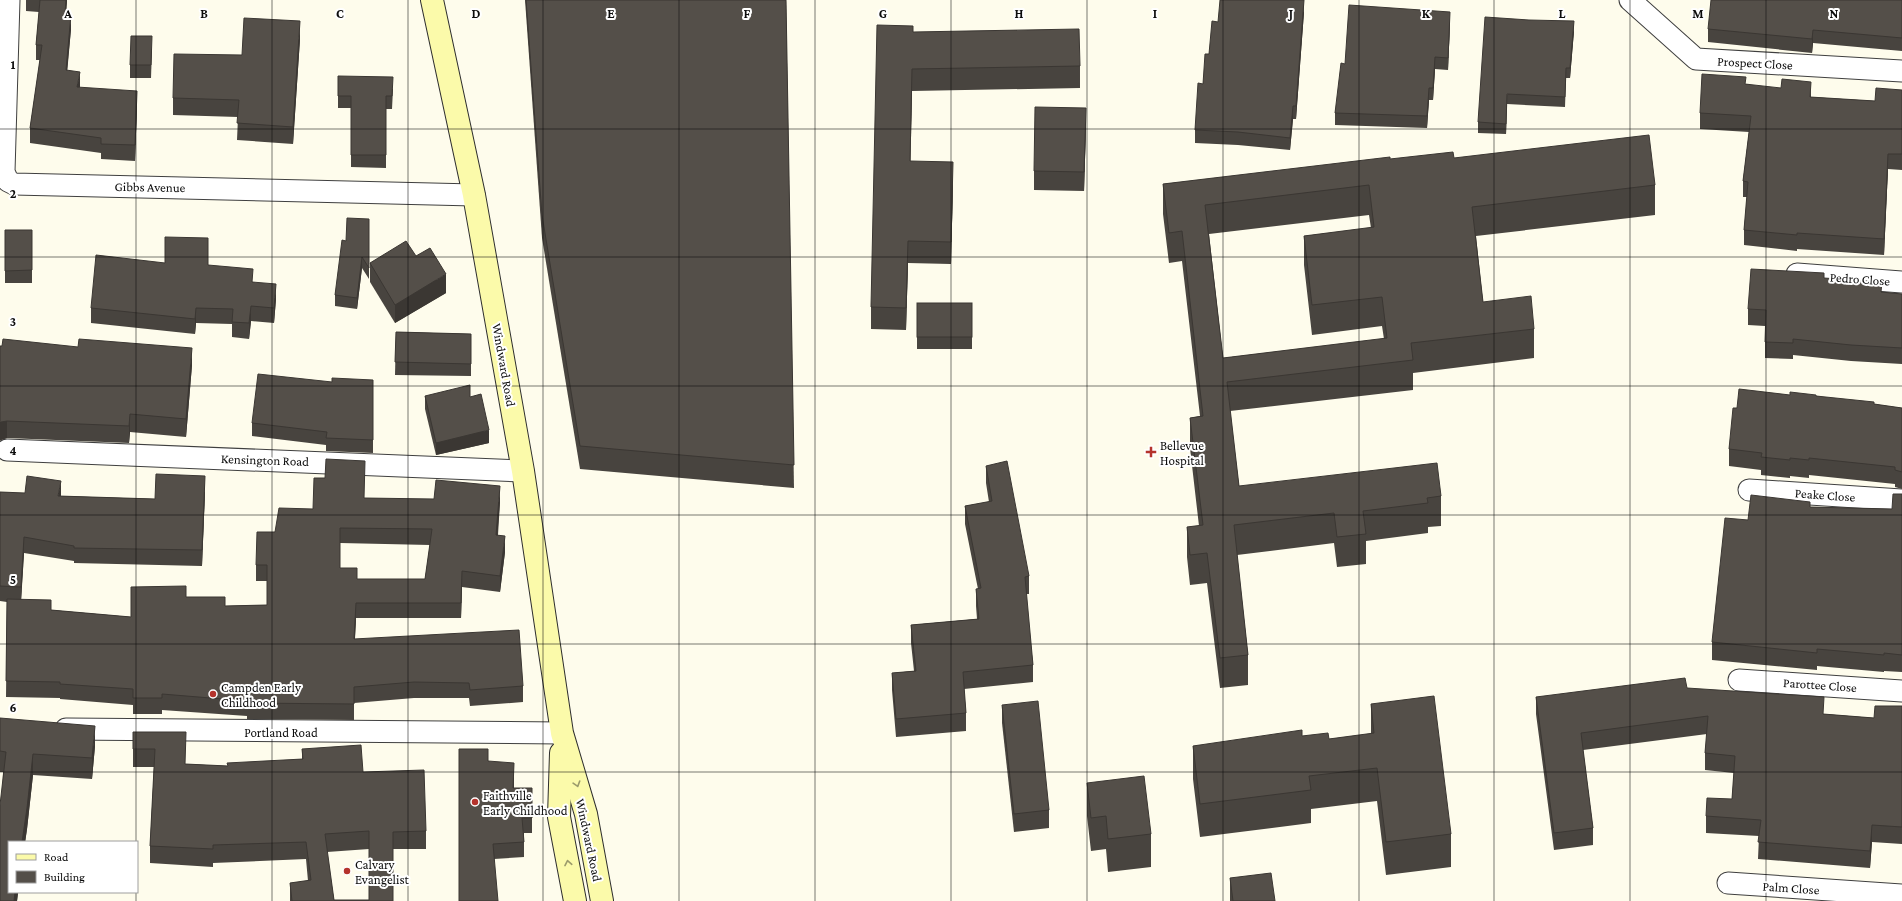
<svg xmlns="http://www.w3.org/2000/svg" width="1902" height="901" font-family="'Crimson Pro',serif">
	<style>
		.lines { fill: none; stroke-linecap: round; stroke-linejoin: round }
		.minor-casing { stroke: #3f3f3f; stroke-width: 23 }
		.secondary-casing { stroke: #2e2e2e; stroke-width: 24 }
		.minor { stroke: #fff; stroke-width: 21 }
		.secondary { stroke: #fbfaaa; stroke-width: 22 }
		.wall { fill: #48443f; fill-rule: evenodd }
		.shaded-wall { fill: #3b3733 }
		.building { fill: #544f49; stroke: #3b3733; fill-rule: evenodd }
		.oneway { stroke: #9b9b6b }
		.grid { fill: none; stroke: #0c0c0c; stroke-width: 1; stroke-opacity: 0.55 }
		.poi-dot { fill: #b5332c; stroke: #fff; stroke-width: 1.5 }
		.labels { text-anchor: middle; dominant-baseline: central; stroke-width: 4; stroke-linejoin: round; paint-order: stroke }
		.street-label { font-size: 13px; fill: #0c0c0c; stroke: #fff }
		.poi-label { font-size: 13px; fill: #0c0c0c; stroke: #fff; text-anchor: start }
		.grid-label { font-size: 13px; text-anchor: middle; font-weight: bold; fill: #0c0c0c; stroke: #fff; stroke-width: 4; stroke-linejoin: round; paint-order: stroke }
	</style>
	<rect width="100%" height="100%" fill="#fefcec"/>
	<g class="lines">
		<g class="minor-casing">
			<g id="minor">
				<path d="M9,0l-5,172 4,9 6,3 460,11"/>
				<path d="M1630,0l66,59 206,12"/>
				<path d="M1797,274l105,8"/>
				<path d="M7,450l516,21"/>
				<path d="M1749,490l153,10"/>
				<path d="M1739,680l163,11"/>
				<path d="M66,729l496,4"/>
				<path d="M1728,883l174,12"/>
			</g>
		</g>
		<g class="secondary-casing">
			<g id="secondary">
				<path d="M432,0l42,195 49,276 39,262 24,81 16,87"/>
				<path d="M561,753l-2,64 16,84"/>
			</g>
		</g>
		<use href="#minor" class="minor"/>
		<use href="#secondary" class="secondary"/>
	</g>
	<g class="wall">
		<path d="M26,0h41l-1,13 5,16 -4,41 13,18 57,18 -2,55 -34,-2v-6l-71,-10v-15l10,-68h-4v-15l3,-33 -13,-1z"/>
		<path d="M525,0h261l8,488 -214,-19 -38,-231z"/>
		<path d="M1902,0v51l-89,-8 -1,10 -104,-11v-13z"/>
		<path d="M1304,12l-8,107h-3l-3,31 -52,-5 -43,-2v-13l8,-46 6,-30 9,-32z"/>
		<path d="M1450,24l-2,46 -13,-1 -2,31h-4l-2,28 -92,-3v-12l10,-49z"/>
		<path d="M1574,31l-4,47h-4l-1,29 -58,-3 -1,30 -28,-1v-11z"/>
		<path d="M913,32l167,34v22l-168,3 -2,70 43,24 -2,79 -43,-1 -2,67 -35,-1v-22z"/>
		<path d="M300,39l-7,105 -56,-4 1,-23 -65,-2v-17l69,-43z"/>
		<path d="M152,49l-1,29h-21v-13z"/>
		<path d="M1746,84l65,13 64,4 27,-11v80l-14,-1 -4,86 -87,-6v2l-53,-6v-15l3,-33h-4v-16l6,-49 -49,-3v-16z"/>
		<path d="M393,89l-1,20h-6v59l-35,-1v-59h-13v-12z"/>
		<path d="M1086,127l-2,64 -50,-1v-19z"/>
		<path d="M1454,158l201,27v30l-179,21 7,66 51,27v29l-121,15v17l-183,21 9,75 202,10v30l-13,1v6l-62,8v23l-29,3 -3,-24 -97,12 11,100v30l-28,3 -13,-105 -17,2 -3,-28v-30l12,-1 -9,-78v-30l10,-2 -18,-155 -13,2 -6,-49v-30l227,-25zM1369,215l2,13 -67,8v29l8,70 70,-9 2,13 -161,19 -14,-124z"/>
		<path d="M369,219v60l-7,-11 -5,41 -22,-3v-11l11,-54z"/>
		<rect x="5" y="230" width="27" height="53"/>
		<path d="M416,256l30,37 -51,30 -25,-41v-19z"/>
		<path d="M165,263l43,2 45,17 23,17 -2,24 -23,-2 -2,18 -17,-2v-13l-36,-1 -1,11 -104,-11v-15z"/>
		<path d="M1824,278l58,14 20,2v70l-51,-3 -58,-6v4l-28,-1v-32l-17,-1v-16z"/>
		<rect x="917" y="303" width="55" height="46"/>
		<path d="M396,332l75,2v42l-76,-1z"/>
		<path d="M0,346l192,19 -6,72 -56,-5 -1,11 -122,-5 -6,2z"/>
		<path d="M373,380v73l-47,-2v-6l-74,-9v-13l80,-41z"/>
		<path d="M425,396l45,1 19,46 -53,12 -11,-46z"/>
		<path d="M1816,396l86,12v81l-7,-2v-3l-86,-9v3l-19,-2v2l-29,-3v-5l-32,-4v-17l8,-41z"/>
		<path d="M986,466l43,110v18h-3l7,71v17l-69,7 2,24v18l-70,6 -4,-47v-17l22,-2 -3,-28v-18l66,-6 -1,-13v-17h2l-13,-65v-18l24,-4 -3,-19z"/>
		<path d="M0,492l61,4 94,3 50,-7 -3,74 -128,-3v-2l-50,-8 -3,46 30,11 80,7 55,-20 39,9 42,-1v-24h-11v-16l19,-33 38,-23 52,-11 135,4 -2,33 7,17 -5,40 -38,-5 -1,31h-105l-1,21 168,47v16l-53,4 -1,-8h-55l-60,5v17l-107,-1v-3l-85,-6v4h-29v-9l-73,-6v-1l-54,-1 1,-95 -7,-1zM340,543l90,2 -5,34h-68l-17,-11z"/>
		<path d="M1902,494v178l-18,-1v1l-67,-6v4l-105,-10v-18l36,-122 62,-13 82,2z"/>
		<path d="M1687,688l137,26 50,4 28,-12v138l-30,-2 -2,26 -112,-9 1,-23 -53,-3v-17l26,-17 2,-26 -29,-3v-17l2,-19 -124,16 10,78v17l-39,5 -18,-136v-17z"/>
		<path d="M1371,704l80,130v33l-65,8 -9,-74 -66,8v14l-111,14 -7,-58v-33l109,-10 27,3 42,-5z"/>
		<path d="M1002,705l47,105v18l-35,4 -12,-109z"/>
		<path d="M0,718l95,28 -3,33 -59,-4 -6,54 -10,72h-17l3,-129h-3z"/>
		<path d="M133,732l52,32 42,2 75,-7v-10l61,23 63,59v18h-33v52h-103v-18l18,-2 -2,-22 -93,4v4l-63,-4v-17l4,-79h-21zM369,849v51h-35l-7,-48z"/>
		<path d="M488,761l26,17v10h18v45h-8v24l-30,2 -35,42z"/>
		<path d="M1087,783l64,51v33l-43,5 -2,-23 -15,2 -4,-35z"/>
		<path d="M1230,878l45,23h-45z"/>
	</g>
	<g class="shaded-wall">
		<path d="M66,0h1l-2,29v-16z"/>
		<path d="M1304,0v12l-8,107v-13z"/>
		<path d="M1450,12v12l-2,46v-12z"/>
		<path d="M71,14v15l-5,56v-15z"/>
		<path d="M300,21v18l-7,105v-17z"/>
		<path d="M1574,21v10l-4,47v-10z"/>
		<path d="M1813,30v13l-1,10v-14z"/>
		<path d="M1435,57v12l-2,31v-12z"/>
		<path d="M912,69v22l-2,93v-23z"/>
		<path d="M80,72v15h-3z"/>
		<path d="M1811,82v16l-1,-1z"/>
		<path d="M1429,88v12l-2,28v-12z"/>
		<path d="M137,91v15l-2,55v-16z"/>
		<path d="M1507,94v10l-1,30v-10z"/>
		<path d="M1293,106v13l-3,31v-12z"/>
		<path d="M1086,108v19l-2,64v-19z"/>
		<path d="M1888,154v15l-4,86v-16z"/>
		<path d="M953,162v23l-2,79v-22z"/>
		<path d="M908,241v22l-2,67v-22z"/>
		<path d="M362,257v11l-5,41v-11z"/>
		<path d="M446,274v19l-51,30v-18z"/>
		<path d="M276,284v15l-2,24v-15z"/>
		<path d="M251,306v15l-2,18v-16z"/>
		<path d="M196,308v15l-1,11v-15z"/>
		<path d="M192,348v17l-6,72v-18z"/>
		<path d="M130,414v18l-1,11v-17z"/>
		<path d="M7,421v17l-6,2 -1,1v-18l1,-1z"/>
		<path d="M489,430v13l-53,12v-12z"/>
		<path d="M205,476v16l-3,74v-16z"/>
		<path d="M61,481v16l-3,-1z"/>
		<path d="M500,486v16l-4,49v-16z"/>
		<path d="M505,536v16l-5,40v-16z"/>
		<path d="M24,537v16l-3,50v-16z"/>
		<path d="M462,571v16l-1,31v-15z"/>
		<path d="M356,603v15l-2,37v-16z"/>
		<path d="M95,726v20l-3,33v-21z"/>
		<path d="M33,754v21l-6,54 -2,13h-3z"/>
		<path d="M514,763v15l-1,25v-15z"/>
		<path d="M1872,825v17l-2,26v-17z"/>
		<path d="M15,892h3l-1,9h-3z"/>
	</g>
	<g class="building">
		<path d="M40,0h26l-1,13 6,1 -5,56 14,2 -3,15 60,4 -2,54 -34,-1v-6l-71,-10 12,-83h-6z"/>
		<path d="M526,0h260l8,465 -214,-19 -38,-231z"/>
		<path d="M1220,0h84l-8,106h-3l-3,32 -52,-6 -43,-2 3,-47 5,1 2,-30h4l3,-33 6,1z"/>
		<path d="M1711,0h191v38l-89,-8 -1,9 -104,-10z"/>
		<path d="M1349,5l101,7 -2,46 -13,-1 -2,31h-4l-2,28 -92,-3 6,-50 4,1z"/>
		<path d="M1485,17l44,3 45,1 -4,47h-4l-1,29 -58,-3 -1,30 -28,-2z"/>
		<path d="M244,18l56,3 -7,106 -56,-4 2,-23 -66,-2 1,-44 68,1z"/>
		<path d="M877,25l36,1v6l166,-3 1,37 -168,3 -2,92 43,1 -2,80 -43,-1 -2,67 -35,-1z"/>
		<path d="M131,36h21l-1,29h-21z"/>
		<path d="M1702,74l44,3 -1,7 36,4 1,-9 29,3 -1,15 65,4 1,-13 26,2v64h-14l-4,85 -87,-6v2l-53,-5 4,-48 -5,-1 8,-65 -51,-3z"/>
		<path d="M338,76l55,1 -1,19h-6v59h-35v-59h-13z"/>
		<path d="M1035,107l51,1 -2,64 -50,-1z"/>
		<path d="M1649,135l6,50 -183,22 11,95 48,-6 3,33 -123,14 2,17 -186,22 12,104 198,-23 4,33 -14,2 1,5 -65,8 3,23 -29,3 -3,-24 -100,12 14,130 -28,3 -13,-105 -17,2 -3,-28 16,-2 -13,-107 13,-2 -21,-185 -13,2 -6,-49 227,-27v2l63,-7 1,6zM1369,185l5,42 -70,9 8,69 70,-8 5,41 -164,20 -18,-153z"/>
		<path d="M347,218l22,1v49l-7,-11 -5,41 -22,-3 7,-55 4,1z"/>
		<path d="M5,230h27v40l-27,1z"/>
		<path d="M165,237l43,1v27l45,4 -1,13 24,2 -2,24 -23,-2 -2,17 -17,-1 1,-13 -37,-1 -1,11 -104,-11 5,-53 69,8z"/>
		<path d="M406,241l10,15 14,-8 16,26 -51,31 -25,-42z"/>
		<path d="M1751,269l73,4v5l58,4 -1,10 21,2v54l-51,-3 -58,-6v4l-28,-1 1,-32 -18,-1z"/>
		<rect x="917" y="303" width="55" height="34"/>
		<path d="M396,332l75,2v30l-76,-2z"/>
		<path d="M3,339l75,8 1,-8 113,9 -6,71 -56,-5 -1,12 -122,-5 -6,1 -1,1v-77h2z"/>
		<path d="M258,374l74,8v-4l41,2v60l-47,-2 1,-6 -75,-9z"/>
		<path d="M470,385v12l11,-3 8,36 -53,13 -11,-47z"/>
		<path d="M1739,389l51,6v-3l26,3v1l58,6v2l28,4v64l-7,-2v-3l-86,-9v2l-19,-2v2l-29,-3 1,-4 -33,-4 4,-41h4z"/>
		<path d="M326,459l39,2 -1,37 70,1 2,-19 64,6 -4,49 9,1 -5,40 -38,-5 -1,32h-105l-2,36 165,-9 4,56 -53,4 -1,-7 -55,-1 -60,5v17l-107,-1v-2l-85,-7v4h-29v-9l-73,-5v-2l-54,-1 1,-82 44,1v10l80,7v-30l55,-1v11h39v9l42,-1v-40h-11l1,-33h18l4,-24 34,1 1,-31h11zM340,528l92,1 -7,50h-68v-11h-17z"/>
		<path d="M1007,461l22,115 -4,1 8,88 -70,7 3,41 -70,6 -4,-46 24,-2 -5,-46 68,-6 -3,-30 5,-1 -16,-82 27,-5 -6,-35z"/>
		<path d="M156,474l49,2 -3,74 -128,-2v-2l-50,-9 -3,50 -21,-1v-94l25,1 2,-17 34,5 -3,15 97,3z"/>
		<path d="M1893,494h9v161l-18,-2v2l-67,-6v4l-105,-11 13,-124 23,2 3,-25 59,7v5l82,2z"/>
		<path d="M1685,678l2,10 137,9 -1,17 51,4 1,-12h27v121l-30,-2 -2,26 -112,-9 3,-22 -55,-4 1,-18 25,1 3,-43 -30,-3 3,-37 -127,17 12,95 -39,5 -18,-136z"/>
		<path d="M1434,696l17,138 -65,8 -9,-74 -68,8 2,14 -111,14 -7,-58 109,-16v6l26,-3 1,6 45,-6 -3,-29z"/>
		<path d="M1038,701l11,109 -35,4 -12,-109z"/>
		<path d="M0,718l95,8 -3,32 -59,-4 -6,54 -5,34h-13v50h6l-1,9h-14v-96l6,-53 -6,-1z"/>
		<path d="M133,732h53l-1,32 43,2 -1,-3 76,-4 -1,-10 59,-4 2,27 61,-2 2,61 -33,1v69h-101l-2,-18 21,-3 -5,-38 -93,3v4l-63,-3 5,-97h-22zM369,831v69h-35l-9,-66z"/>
		<path d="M459,749h29v12l26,2 -1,25h19v30h-10l2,24 -31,2 5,57h-39z"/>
		<path d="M1144,776l7,58 -43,5 -2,-23 -15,2 -4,-35z"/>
		<path d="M1271,873l4,28h-42l-3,-23z"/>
	</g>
	<defs><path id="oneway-chevron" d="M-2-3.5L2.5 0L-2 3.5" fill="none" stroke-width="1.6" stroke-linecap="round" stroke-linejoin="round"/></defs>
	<g class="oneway">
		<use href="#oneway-chevron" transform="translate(577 784) rotate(73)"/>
		<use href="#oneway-chevron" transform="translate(568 863) rotate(-101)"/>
	</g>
	<path class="grid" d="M136,0v842M272,0v901M408,0v901M543,0v901M679,0v901M815,0v901M951,0v901M1087,0v901M1223,0v901M1359,0v901M1494,0v901M1630,0v901M1766,0v901M0,129h1902M0,257h1902M0,386h1902M0,515h1902M0,644h1902M0,772h1902M136,892v9"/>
	<g class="poi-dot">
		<path d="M1149 446h4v4h4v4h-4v4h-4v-4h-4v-4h4z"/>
		<circle cx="213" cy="694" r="4"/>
		<circle cx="475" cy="802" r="4"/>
		<circle cx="347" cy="871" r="4"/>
	</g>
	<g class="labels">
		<g class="street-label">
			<text transform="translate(1755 63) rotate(3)">Prospect Close</text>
			<text transform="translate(150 187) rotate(1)">Gibbs Avenue</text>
			<text transform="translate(1860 279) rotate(4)">Pedro Close</text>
			<text transform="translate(504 365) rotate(80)">Windward Road</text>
			<text transform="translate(265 460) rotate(2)">Kensington Road</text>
			<text transform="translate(1825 495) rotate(4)">Peake Close</text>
			<text transform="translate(1820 685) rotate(4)">Parottee Close</text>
			<text x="281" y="732">Portland Road</text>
			<text transform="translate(589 840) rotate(78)">Windward Road</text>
			<text transform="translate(1791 888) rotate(4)">Palm Close</text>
		</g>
		<g class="poi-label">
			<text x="1160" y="445">Bellevue<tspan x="1160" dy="15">Hospital</tspan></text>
			<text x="221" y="687">Campden Early<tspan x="221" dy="15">Childhood</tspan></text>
			<text x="483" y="795">Faithville<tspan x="483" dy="15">Early Childhood</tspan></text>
			<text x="355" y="864">Calvary<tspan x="355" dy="15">Evangelist</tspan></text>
		</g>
	</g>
	<g class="grid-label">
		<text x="68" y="18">A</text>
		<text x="204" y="18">B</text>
		<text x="340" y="18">C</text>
		<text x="476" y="18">D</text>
		<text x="611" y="18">E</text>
		<text x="747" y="18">F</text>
		<text x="883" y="18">G</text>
		<text x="1019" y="18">H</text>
		<text x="1155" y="18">I</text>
		<text x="1291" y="18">J</text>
		<text x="1426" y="18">K</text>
		<text x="1562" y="18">L</text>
		<text x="1698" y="18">M</text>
		<text x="1834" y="18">N</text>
		<text x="13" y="69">1</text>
		<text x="13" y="198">2</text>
		<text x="13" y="326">3</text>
		<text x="13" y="455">4</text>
		<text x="13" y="584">5</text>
		<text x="13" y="712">6</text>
	</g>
	<rect x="8" y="841" width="130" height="52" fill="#ffffff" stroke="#9e9e9e"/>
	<rect x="16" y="854" width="20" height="6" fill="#fbfaaa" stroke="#9e9e9e"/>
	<text x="44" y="861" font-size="12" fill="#0c0c0c">Road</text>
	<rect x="16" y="871" width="20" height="12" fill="#544f49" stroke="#9e9e9e"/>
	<text x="44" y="881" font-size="12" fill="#0c0c0c">Building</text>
</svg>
